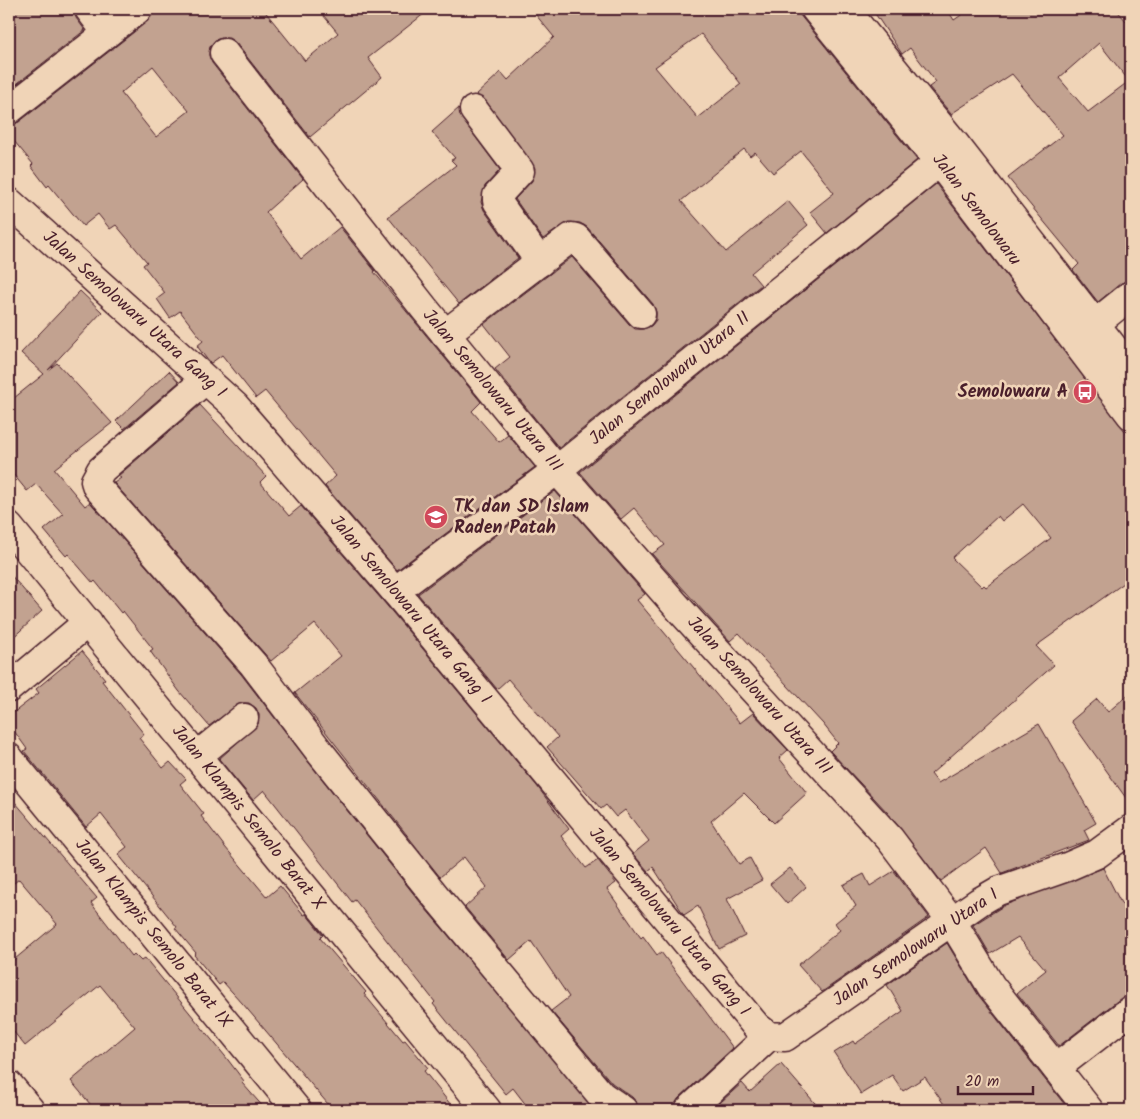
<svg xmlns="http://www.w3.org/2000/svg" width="1140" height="1119" font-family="Kalam,sans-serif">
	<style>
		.building { fill: #c2a290; stroke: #4a1f2b; fill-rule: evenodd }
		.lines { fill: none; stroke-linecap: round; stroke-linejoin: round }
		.minor-casing { stroke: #4a1f2b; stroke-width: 31 }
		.major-casing { stroke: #4a1f2b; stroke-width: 31 }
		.minor { stroke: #f0d4b7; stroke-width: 28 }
		.major { stroke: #f0d4b7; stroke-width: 28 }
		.labels { text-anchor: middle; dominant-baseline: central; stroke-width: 5; stroke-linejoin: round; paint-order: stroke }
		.street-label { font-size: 18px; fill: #4a1f2b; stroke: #f0d4b7 }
		.poi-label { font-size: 18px; font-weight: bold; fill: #4a1f2b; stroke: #f0d4b7; text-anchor: end }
	</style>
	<rect width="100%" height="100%" fill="#f0d4b7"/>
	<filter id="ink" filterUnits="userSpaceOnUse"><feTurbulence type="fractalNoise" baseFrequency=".02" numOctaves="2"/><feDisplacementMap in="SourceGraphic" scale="10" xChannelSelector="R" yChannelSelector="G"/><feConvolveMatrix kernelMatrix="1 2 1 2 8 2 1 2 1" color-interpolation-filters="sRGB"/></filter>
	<g filter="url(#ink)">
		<g class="building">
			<path d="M9,9h65l2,9 9,12 -76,60z"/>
			<path d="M153,9h110l42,52 33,-28 -20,-24h112l-62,49 14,19 -72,60 -74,-94 -7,-5h-7l-7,2 -5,7 -1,8 3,8 91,116 -37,33 35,47 39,-32 35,44 -1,1 107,130 -9,9 27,31 9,-7 27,32 -138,103 -72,-84 11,-10 -71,-85 -9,7 -34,-43 -11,8 -2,-1 -12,-16 6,-5 -23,-30 -10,7 -13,-19 8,-6 -22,-28 4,-3 -31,-37 -6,4 -12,-15 -15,12 -34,-41 -2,2 -16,-21 2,-2 -24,-29v-10l10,-3 129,-101zM153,66l36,45 -33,26 -35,-44z"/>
			<path d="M531,9h264l122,151 -90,73 -17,-21 24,-19 -33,-42 -28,22 -18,-21 -5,4 -6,-7 -63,52 45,51 62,-51 20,24 -57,48 10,12 -202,163 -64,-79 15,-12 -26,-33 88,-67 57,67 6,5h8l8,-3 5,-6v-8l-3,-8 -66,-77 -7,-4 -12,-1 -25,17 -28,-40 17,-18 3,-13 -49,-67 -10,-6 25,-23 7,8 46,-43zM701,34l40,50 -43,34 -43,-51z"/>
			<path d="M872,9h75l7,11 16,-11h146l15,18v253l-10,3 -23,19 -25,-32 6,-6 -71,-86 55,-43 -51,-61 -61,40 -22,-27 7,-5 -26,-34 -8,6zM1099,43l30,38 -41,31 -29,-34z"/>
			<path d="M459,108l3,11 38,51 -15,16 -4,16 3,8 34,48 -59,46 -71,-87 68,-52 -5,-5 4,-2 -23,-26z"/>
			<path d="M936,184l195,255v139l-95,68 18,19 -123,109 7,9 101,-59 57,99 -12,7 5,10 -87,33 -16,-25 -45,33 -53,-68 -58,-62 8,-8 -15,-19 -84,-91 -9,8 -78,-87 13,-9 -31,-37 -13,11 -41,-47zM1023,504l28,34 -65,49 -2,-2 -2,2 -30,-29 46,-42 4,5z"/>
			<path d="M80,291l22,21 -54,58 9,-7 55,60 -58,46 31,37 5,-4 151,172 66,86 118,148 171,202h-66l-17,-22 -7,6 -73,-90 2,-2 -80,-102 -3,2 -88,-112 -11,10 -34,-41 39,-35 1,-9 -3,-7 -7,-5h-8l-32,23 -30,-35 -29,-40 3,-2 -30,-38 -2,2 -26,-32 -2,2 -25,-29 -2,2 -22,-26 19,-16 -27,-30 -9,7 -18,-22v-67l35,-28 -23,-21z"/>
			<path d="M169,371l10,11 -55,47 -8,-8z"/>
			<path d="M200,405l66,71 -6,6 29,34 12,-10 82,95 154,185 32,43 -8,7 25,32 12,-8 3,4 15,19 -9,6 34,49 2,-2 14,19 4,-3 72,96 -55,51 -4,11h-36l-1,-7 -5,-6 -20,-14 -61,-72 18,-14 -38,-56 -22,19 -44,-53 22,-20 -23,-30 -24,20 -145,-184 46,-37 -26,-32 -44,37 -157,-178 7,-5 -3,-2z"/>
			<path d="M555,491l90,103 -8,6 103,123 13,-10 35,37 -9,8 28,35 -33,30 -30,-30 -33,28 28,43 11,-6 12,22 -35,19 18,37 -26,13 -21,-43 -14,9 -31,-48 -5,4 -15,-17 16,-13 -24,-31 -9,7 -10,-12 -5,4 -54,-62 11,-10 -50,-58 -11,10 -79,-95z"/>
			<path d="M9,573l33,38 -33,30z"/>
			<path d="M82,651l23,28 -3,2 42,53 -5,4 24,30 7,-6 16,17 -6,5 24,30 -3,2 24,31 42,50 13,-11 24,29 2,-1 17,21 -3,3 46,54 -2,2 39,47 2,-1 23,28 -4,3 31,39h-122l-90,-106 -20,-22 -4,3 -25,-30 2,-2 -21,-25 2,-1 -59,-73 9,-7 -26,-33 -15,13 -39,-48 -23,-28 3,-2 -18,-25v-8l30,-23 -3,-4z"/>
			<path d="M1131,692v113l-60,-84 26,-22 11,13z"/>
			<path d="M9,795l88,103 -6,5 41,53 2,-2 7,7 4,-3 80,98 19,25 -2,2 24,27h-171l-24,-29 64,-54 -35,-42 -75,61 -16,-20v-62l48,-40 -38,-45 -10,8z"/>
			<path d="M790,868l16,19 -19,17 -17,-20z"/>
			<path d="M1103,868l19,37 9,-4v94l-10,3 -62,48 -42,-53 29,-23 -28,-33 -28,17 -17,-29 32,-20z"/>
			<path d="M894,871l35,46 -107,75 -24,-27 42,-35 -5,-7 21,-17 -13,-21 21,-11 6,12z"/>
			<path d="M947,943l32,53 90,114h-121l-23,-33 -22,14 -11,-16 -31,19 -27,-41 19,-12 2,3 48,-33 -16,-26z"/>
			<path d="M781,1064l40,46h-109l30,-27 8,9z"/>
		</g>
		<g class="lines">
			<g class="minor-casing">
				<g id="minor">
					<path d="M89,9l18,24"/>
					<path d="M224,53l200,255 133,162 124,141 209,228 61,81 40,66 98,124"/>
					<path d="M9,110l129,-101"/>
					<path d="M474,110l46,61 -23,25v5l43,61"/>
					<path d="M9,202l226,204 160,185 361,435 13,10 16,1 194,-135 19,-11 69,-24 30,-13 34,-25"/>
					<path d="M1096,323l35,-28"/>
					<path d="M445,334l127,-97 4,1 65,76"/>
					<path d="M205,380l-104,90 -6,11 2,6 156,177 66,87 118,147 164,197 22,15"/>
					<path d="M9,527l478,583"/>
					<path d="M395,591l162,-121 382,-308"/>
					<path d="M9,688l79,-66"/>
					<path d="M197,756l47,-38"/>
					<path d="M9,758l288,352"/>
					<path d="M1056,1068l75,-58"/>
					<path d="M9,1085l21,25"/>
					<path d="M689,1110l80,-74"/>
				</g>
			</g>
			<g class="major-casing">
				<g id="major">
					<path d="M815,9l124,153 192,253"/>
					<path d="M845,9l110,135 176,226"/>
				</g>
			</g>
			<use href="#minor" class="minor"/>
			<use href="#major" class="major"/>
		</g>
	</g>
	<defs>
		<g id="bus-disc" transform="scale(1.25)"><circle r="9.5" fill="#d1495b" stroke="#f0d4b7"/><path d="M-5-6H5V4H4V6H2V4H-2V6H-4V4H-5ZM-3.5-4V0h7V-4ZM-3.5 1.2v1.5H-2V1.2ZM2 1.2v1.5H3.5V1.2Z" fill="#fff"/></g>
		<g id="school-disc" transform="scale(1.25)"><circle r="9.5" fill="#d1495b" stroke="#f0d4b7"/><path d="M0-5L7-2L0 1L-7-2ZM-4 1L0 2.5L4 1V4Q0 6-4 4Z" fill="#fff"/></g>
	</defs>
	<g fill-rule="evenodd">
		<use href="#bus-disc" x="1085" y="392"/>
		<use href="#school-disc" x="436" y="517"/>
	</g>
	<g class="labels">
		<g class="street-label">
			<text transform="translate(976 210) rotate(53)">Jalan Semolowaru</text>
			<text transform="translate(134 315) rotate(42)">Jalan Semolowaru Utara Gang I</text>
			<text transform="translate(670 379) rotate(-39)">Jalan Semolowaru Utara II</text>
			<text transform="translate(492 391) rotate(50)">Jalan Semolowaru Utara III</text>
			<text transform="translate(410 610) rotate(50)">Jalan Semolowaru Utara Gang I</text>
			<text transform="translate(759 696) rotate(48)">Jalan Semolowaru Utara III</text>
			<text transform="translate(248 818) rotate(51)">Jalan Klampis Semolo Barat X</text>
			<text transform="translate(669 922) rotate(50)">Jalan Semolowaru Utara Gang I</text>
			<text transform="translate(153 934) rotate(51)">Jalan Klampis Semolo Barat IX</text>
			<text transform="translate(916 948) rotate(-34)">Jalan Semolowaru Utara I</text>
		</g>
		<g class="poi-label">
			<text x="1068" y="392">Semolowaru A</text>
			<text x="454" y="507" text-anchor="start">TK dan SD Islam<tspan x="454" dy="21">Raden Patah</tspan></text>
		</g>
	</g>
	<rect width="1140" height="1119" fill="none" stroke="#f0d4b7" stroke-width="30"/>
	<rect x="15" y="15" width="1110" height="1089" fill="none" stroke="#4a1f2b" stroke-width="2" filter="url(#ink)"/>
	<path d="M958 1086v8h75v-8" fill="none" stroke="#4a1f2b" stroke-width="2.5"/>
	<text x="965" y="1086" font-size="15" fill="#4a1f2b" stroke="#f0d4b7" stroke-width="4" paint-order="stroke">20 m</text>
</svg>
